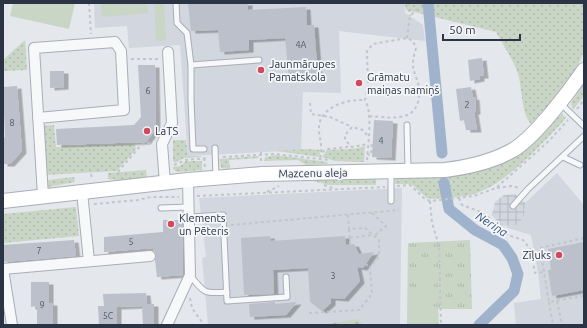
<svg xmlns="http://www.w3.org/2000/svg" width="587" height="328" font-family="Ubuntu,sans-serif">
	<style>
		.built { fill: #d2d6de }
		.industrial { fill: url(#industrial-grid) }
		.grass { fill: url(#grass-dots) }
		.forest { fill: url(#forest-firs) }
		.park { fill: url(#park-tufts) }
		.pitch { fill: #c9d6c5 }
		.lines { fill: none; stroke-linecap: round; stroke-linejoin: round }
		.canal { stroke: #9fb4cc; stroke-width: 11 }
		.building { fill: #bbc0ca; filter: url(#shadow) }
		.lane-casing { stroke: #a9aeb7; stroke-width: 7 }
		.street-casing { stroke: #a9aeb7; stroke-width: 12 }
		.secondary-casing { stroke: #a9aeb7; stroke-width: 16 }
		.path { stroke: #c2c5cb; stroke-width: 2; stroke-dasharray: 3 3; stroke-linecap: butt }
		.lane { stroke: #f7f8fa; stroke-width: 5 }
		.street { stroke: #f7f8fa; stroke-width: 10 }
		.secondary { stroke: #fff; stroke-width: 14 }
		.poi-dot { fill: #d1495b; stroke: #f4f6f9; stroke-width: 1.5 }
		.labels { text-anchor: middle; dominant-baseline: central; stroke-width: 3.5; stroke-linejoin: round; paint-order: stroke }
		.number-label { font-size: 9px; fill: #4f5766 }
		.poi-label { font-size: 11px; fill: #2b3445; stroke: #f4f6f9; text-anchor: start }
		.street-label { font-size: 11px; fill: #2b3445; stroke: #f4f6f9 }
		.water-label { font-size: 12px; font-style: italic; fill: #34527a; stroke: #f4f6f9 }
	</style>
	<defs>
		<pattern id="industrial-grid" width="8" height="8" patternUnits="userSpaceOnUse"><rect width="8" height="8" fill="#d2d6de"/><path d="M0 4h8M4 0v8" fill="none" stroke="#b4b8c0"/></pattern>
		<pattern id="grass-dots" width="8" height="8" patternUnits="userSpaceOnUse"><rect width="8" height="8" fill="#c9d6c5"/><path d="M2 2h.1M6 6h.1" fill="none" stroke="#adb8ab" stroke-width="1.8" stroke-linecap="round"/></pattern>
		<pattern id="forest-firs" width="22" height="20" patternUnits="userSpaceOnUse"><rect width="22" height="20" fill="#c9d6c5"/><path d="M5 1l3.5 6h-7zM16 11l3.5 6h-7z" fill="#adb8ab"/></pattern>
		<pattern id="park-tufts" width="24" height="20" patternUnits="userSpaceOnUse"><rect width="24" height="20" fill="#c9d6c5"/><path d="M3 7l-1-3M5 7V3M7 7l1-3M15 17l-1-3M17 17v-4M19 17l1-3" fill="none" stroke="#adb8ab"/></pattern>
		<filter id="shadow"><feDropShadow dx="4.5" dy="2.5" stdDeviation="0" flood-color="#0004"/></filter>
	</defs>
	<rect width="100%" height="100%" fill="#e4e7ec"/>
	<g class="built">
		<path d="M94,3h310l1,10 18,12 2,16 -86,-10 2,62 -38,-1 -2,58 -113,6 -8,-111 -51,3 -2,-22 -32,2z"/>
		<path d="M557,173l27,32v120h-68l-2,-22 27,-4 -3,-26 -7,-38 -30,-9 5,1 18,-11 1,-13z"/>
		<path d="M402,188l-2,137h-192l-6,-67 4,-1 -7,-59z"/>
	</g>
	<path class="industrial" d="M515,194l10,9 -1,13 -7,9 -16,1 -9,-11 3,-13 9,-7z"/>
	<g class="grass">
		<path d="M404,3h180c0,14 3,32 0,46 -7,30 -34,53 -53,75 -11,-13 -8,-37 -14,-53 -5,-13 -14,-26 -21,-39l-90,-22z"/>
		<path d="M25,40l2,30 -24,1v-11z"/>
		<path d="M584,83v13l-11,14 -2,-7z"/>
		<path d="M562,114l4,4c-24,26 -62,69 -96,77 -12,3 -25,2 -37,4l-6,-1 -16,-14h-16v-5l3,-3c42,1 87,3 123,-24 15,-12 27,-26 41,-38z"/>
		<path d="M54,125l2,22 79,-3 1,5 -19,22 -72,4 -3,-49z"/>
		<path d="M173,140h13l2,16h13v1l-17,1 -9,5 -2,-2z"/>
		<path d="M365,146l-1,16 -29,-1 -13,-4 5,-7c13,-1 27,0 38,-4z"/>
		<path d="M307,149l14,1 -2,7 -43,-6z"/>
		<path d="M275,155l52,7 1,2 -22,1 -8,-5 -34,1 1,-4z"/>
		<path d="M259,156l-1,2 -29,2 1,9 -9,-1 -2,-9z"/>
		<path d="M186,161h16v9l-25,2 -4,-3v-2l7,-1z"/>
		<path d="M146,170l1,9 -21,2 -18,-2v-6z"/>
		<path d="M376,176v9h-47l-20,-5h-21v-3z"/>
		<path d="M74,177l1,5 -27,5v-7z"/>
		<path d="M76,207l3,29 -76,7v-29z"/>
	</g>
	<path class="forest" d="M358,319l6,6h-58l22,-1z"/>
	<path class="park" d="M470,240l2,69h-34l1,16h-32l1,-82z"/>
	<g class="pitch">
		<path d="M13,3h62l-6,26 -59,-13z"/>
		<path d="M101,3h46l1,10 -46,4z"/>
		<path d="M154,3h10l2,37 -10,1z"/>
		<path d="M416,272h16v53h-22v-28l6,-1z"/>
	</g>
	<g class="lines">
		<g class="canal">
			<path d="M428,3l14,150"/>
			<path d="M444,183l5,26 26,21 28,15 9,13 6,16 -4,17 -35,34"/>
		</g>
	</g>
	<g class="building">
		<path d="M188,3h60v7l58,-3 1,18h7l4,52 -29,2 -4,-41 -36,2v10l-29,2 -2,-22 -27,1z"/>
		<path d="M482,58l2,18h-4v3l-10,2 -2,-21z"/>
		<path d="M138,65h17l1,64 -10,13 -89,3 -1,-16 78,-4 7,-8z"/>
		<path d="M50,71h14v16l-14,1z"/>
		<path d="M17,86l5,65 -12,13h-7v-25l2,-2 -2,-50z"/>
		<path d="M471,87l2,11 2,-1 1,15h-2l3,18h-11l-2,-10 -4,1 -4,-32z"/>
		<path d="M374,120l19,1 -2,37 -19,-1z"/>
		<path d="M163,220h19l1,55 -26,2 -2,-17 1,-5 -3,-7 -49,4v-15l59,-5z"/>
		<path d="M270,236l1,5 74,-5 1,9 8,-1 5,10 15,-2 -11,16 -6,-1 3,14 -16,18 -13,-1v5l-9,8 -12,-9 -2,-34 -35,2 1,24 -30,1 -3,-57z"/>
		<path d="M74,240l2,16 -73,6v-17z"/>
		<path d="M584,242v48l-32,6 -4,-26h3l-3,-21z"/>
		<path d="M31,282h18v21h4v22h-16v-19l-6,1z"/>
		<path d="M146,293l1,11h7v21h-11l-1,-19 -25,1v18h-18l-1,-19h6l-1,-12z"/>
		<path d="M275,302v2l22,-2 -11,13 -36,2 -1,-13z"/>
	</g>
	<g class="lines">
		<g class="lane-casing">
			<g id="lane">
				<path d="M176,3l1,20 10,10 4,32v34l2,50h11"/>
				<path d="M191,65l68,-5"/>
				<path d="M560,103l24,23"/>
				<path d="M407,125l1,45"/>
				<path d="M215,148l1,29"/>
				<path d="M563,157l17,8"/>
				<path d="M391,172v29"/>
				<path d="M513,206l15,-17 56,-53"/>
				<path d="M161,208l28,-1"/>
				<path d="M190,217l33,-2 4,86 60,-4 -1,-20"/>
				<path d="M190,275c14,18 14,19 37,17"/>
			</g>
		</g>
		<g class="street-casing">
			<g id="street">
				<path d="M38,118l86,-8 -3,-59 -6,-9 -81,6 9,148"/>
				<path d="M165,183l-3,-39 10,-21 -4,-71"/>
				<path d="M82,192l7,69"/>
				<path d="M3,269l147,-13"/>
				<path d="M3,269l9,56"/>
				<path d="M167,325l23,-50 -2,-95"/>
			</g>
		</g>
		<g class="secondary-casing">
			<path id="secondary" d="M3,201l185,-21 74,-6 183,-4c24,-3 47,-8 68,-20 22,-13 56,-58 71,-80"/>
		</g>
		<g class="path">
			<path d="M89,3l2,31"/>
			<path d="M408,3l2,13"/>
			<path d="M407,38l3,-22 10,-10"/>
			<path d="M131,59h28"/>
			<path d="M310,103l1,11 19,3 22,10"/>
			<path d="M577,109l7,-9"/>
			<path d="M367,135l-4,-5 -11,-3 -7,8v5l7,7 16,-3"/>
			<path d="M261,152v11"/>
			<path d="M322,152l6,-3 19,-2 1,-3"/>
			<path d="M367,154l4,1 1,-13"/>
			<path d="M223,157l52,-3 53,6"/>
			<path d="M204,158l1,9"/>
			<path d="M320,158c3,-10 0,-17 -1,-27 -2,-24 28,-32 46,-31"/>
			<path d="M367,160c1,-16 6,-47 -2,-60l3,-13 -1,-36 6,-7 34,-6 6,3 3,7c-6,21 -2,20 3,39 1,4 0,10 -1,15 -6,21 -31,15 -48,14"/>
			<path d="M174,165l12,-5 22,-2"/>
			<path d="M118,172l23,-27 11,-3"/>
			<path d="M91,174l1,5"/>
			<path d="M324,185l9,3"/>
			<path d="M397,186l13,-1 15,14 5,2 44,-5 22,-8 53,-47 19,-21"/>
			<path d="M497,188l14,-2 9,2"/>
			<path d="M267,192l12,-6"/>
			<path d="M197,196l188,-9"/>
			<path d="M459,198l3,7 19,7 11,8 7,8 9,7 15,5 8,10 4,23 9,-1"/>
			<path d="M430,201l2,22 7,23 2,79"/>
			<path d="M94,204l44,-4 13,-3h28"/>
			<path d="M372,213l14,13 -12,10"/>
			<path d="M231,225l168,-15"/>
			<path d="M349,229l1,15"/>
			<path d="M350,238l22,-3"/>
			<path d="M584,238l-44,10 9,54 35,-6"/>
			<path d="M365,264l5,3"/>
			<path d="M190,298l2,10 12,17"/>
			<path d="M557,301l5,24"/>
			<path d="M549,302l4,23"/>
			<path d="M309,313l50,-3 13,-16 -2,-27 9,-10v-17l-14,-12 -16,1 -1,-15"/>
		</g>
		<use href="#lane" class="lane"/>
		<use href="#street" class="street"/>
		<use href="#secondary" class="secondary"/>
	</g>
	<g class="poi-dot">
		<circle cx="261" cy="70" r="4"/>
		<circle cx="359" cy="83" r="4"/>
		<circle cx="147" cy="131" r="4"/>
		<circle cx="171" cy="224" r="4"/>
		<circle cx="559" cy="255" r="4"/>
	</g>
	<g class="labels">
		<g class="number-label">
			<text x="301" y="45">4A</text>
			<text x="148" y="91">6</text>
			<text x="467" y="105">2</text>
			<text x="12" y="123">8</text>
			<text x="381" y="141">4</text>
			<text x="131" y="242">5</text>
			<text x="39" y="251">7</text>
			<text x="333" y="276">3</text>
			<text x="42" y="305">9</text>
			<text x="108" y="316">5C</text>
		</g>
		<g class="poi-label">
			<text x="269" y="64">Jaunmārupes<tspan x="269" dy="13">Pamatskola</tspan></text>
			<text x="367" y="77">Grāmatu<tspan x="367" dy="13">maiņas namiņš</tspan></text>
			<text x="155" y="131">LaTS</text>
			<text x="179" y="218">Klements<tspan x="179" dy="13">un Pēteris</tspan></text>
			<text x="551" y="255" text-anchor="end">Zīļuks</text>
		</g>
		<g class="street-label">
			<text transform="translate(313 173) rotate(-1)">Mazcenu aleja</text>
		</g>
		<g class="water-label">
			<text transform="translate(492 224) rotate(33)">Neriņa</text>
		</g>
	</g>
	<rect width="587" height="328" fill="none" stroke="#2b3445" stroke-width="8"/>
	<path d="M443 34v6h77v-6" fill="none" stroke="#2b3445" stroke-width="2"/>
	<text x="449" y="34" font-size="12" fill="#2b3445" stroke="#f4f6f9" stroke-width="3" paint-order="stroke">50 m</text>
</svg>
